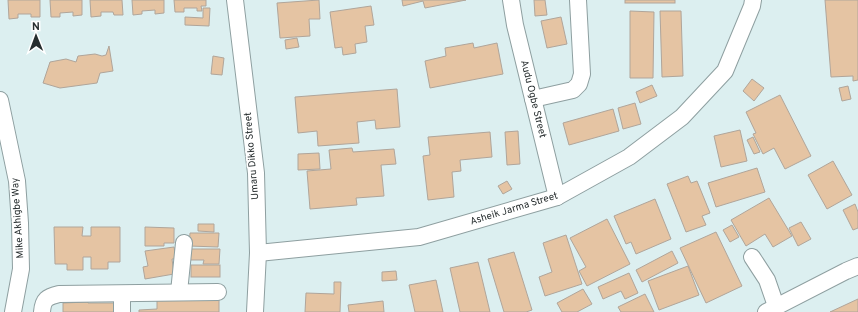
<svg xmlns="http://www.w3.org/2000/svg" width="858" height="312" font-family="Overpass,sans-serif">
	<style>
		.building { fill: #e5c4a3; stroke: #b0a59a }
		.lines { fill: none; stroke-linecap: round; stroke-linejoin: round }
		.minor-casing { stroke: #8e9fa0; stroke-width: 18 }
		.minor { stroke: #fff; stroke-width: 16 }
		.labels { text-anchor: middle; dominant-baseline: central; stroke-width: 3.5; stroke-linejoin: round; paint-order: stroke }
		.street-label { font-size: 10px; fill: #272e2f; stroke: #fff }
	</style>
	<rect width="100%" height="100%" fill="#dceff0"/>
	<g class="building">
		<path d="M8,0h32v17h-9v-3h-13v4l-9,1z"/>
		<path d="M50,0h32v15l-9,1v-4l-13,1v4h-9z"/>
		<path d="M90,0h32l1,15h-9l-1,-3h-12v4l-10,1z"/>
		<path d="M132,0h32v13l-9,1v-4l-13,1v3l-9,1z"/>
		<path d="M174,0h32v6h-5l1,5h-5v-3h-13v4h-9z"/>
		<path d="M319,0l1,19h-11l1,17 -30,2 -3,-35z"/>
		<path d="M402,0h64l-41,8 -2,-7 -20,5z"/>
		<path d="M534,0h11l2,15 -12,1z"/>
		<rect x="625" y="0" width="50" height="3"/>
		<path d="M825,0h33v80l-5,1v-5l-22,1z"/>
		<path d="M371,6l3,19 -9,1 2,16 -12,2 1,9 -13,2 -1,-8 -7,1 -5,-36z"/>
		<path d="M203,8h7l-1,18 -24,-1v-8l18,1z"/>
		<path d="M630,11l24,1 -1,66h-23z"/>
		<path d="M660,11h21l2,65 -21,1z"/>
		<path d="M561,17l6,27 -20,4 -6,-27z"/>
		<path d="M297,38l2,9 -13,2 -1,-9z"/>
		<path d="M473,43l1,5 23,-5 6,31 -73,14 -5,-27 21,-5 -1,-8z"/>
		<path d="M109,46l4,25 -13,2 -3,10 -37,5 -17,-5 7,-21 16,-3 10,3 2,-6 17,-2 7,2 4,-1z"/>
		<path d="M213,56l11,2 -2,17 -11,-1z"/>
		<path d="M752,79l12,9 -10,13 -11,-10z"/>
		<path d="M652,85l5,11 -17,7 -4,-11z"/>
		<path d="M848,86l3,13 -9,2 -3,-13z"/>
		<path d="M397,89l3,38 -24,2 -1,-9 -18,2 2,21 -41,3 -1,-15 -19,2 -3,-36z"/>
		<path d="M780,95l31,61 -26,13 -11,-21 -11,6 -10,-20 3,-1 -10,-21z"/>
		<path d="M635,103l6,21 -18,5 -5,-21z"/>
		<path d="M613,109l6,22 -50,14 -6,-22z"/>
		<path d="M740,130l7,31 -26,6 -7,-31z"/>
		<path d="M518,131l2,33 -13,1 -2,-33z"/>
		<path d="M490,132l2,25 -32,3 1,11 -9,1 2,25 -26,3 -5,-44 7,-1 -2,-18z"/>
		<path d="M753,137l7,15 -6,2 -7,-14z"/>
		<path d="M352,148l1,4 41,-3 2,15 -15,1 3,31 -28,2 1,7 -47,4 -3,-38 24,-2 -2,-19z"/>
		<path d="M319,153l1,16 -22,1v-16z"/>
		<path d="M833,161l19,34 -25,14 -19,-34z"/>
		<path d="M757,168l8,24 -49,15 -8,-24z"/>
		<path d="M688,176l3,7 6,-2 13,32 -8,3 4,9 -20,7 -19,-48z"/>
		<path d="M507,181l5,8 -9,5 -5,-8z"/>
		<path d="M769,198l23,38 -19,11 -8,-13 -19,12 -15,-26z"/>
		<path d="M655,199l16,40 -35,15 -5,-12 -5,2 -12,-28z"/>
		<path d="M855,204l3,8v16l-5,2 -10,-20z"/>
		<path d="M607,219l23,45 -43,22 -8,-15 7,-4 -16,-29z"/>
		<path d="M801,222l10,17 -13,7 -9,-18z"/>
		<path d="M198,224h16v8l-16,-1z"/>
		<path d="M732,225l7,12 -9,5 -7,-12z"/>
		<path d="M54,227h29l-1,9h9v-9h29v35h-12v7h-17v-12h-8v13h-16v-6h-12z"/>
		<path d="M145,227l29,1v15h-10v3h-19z"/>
		<path d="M716,232l26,54 -36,17 -26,-55z"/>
		<path d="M190,233h29l-1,14 -29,-1z"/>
		<path d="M566,235l16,49 -37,12 -6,-19 13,-5 -9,-29z"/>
		<path d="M174,247l2,12h-4l2,15 -29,5 -2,-12 5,-1 -3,-15z"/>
		<path d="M191,249h29l-1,15h-16l1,-4h-14z"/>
		<path d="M672,251l6,12 -36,19 -6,-12z"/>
		<path d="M514,252l18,58 -6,2h-22l-16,-53z"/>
		<path d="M478,262l12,50h-30l-10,-44z"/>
		<rect x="191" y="265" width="29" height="12"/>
		<path d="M688,266l11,29 -40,15 -11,-29z"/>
		<path d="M396,271l1,9 -15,1v-9z"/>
		<path d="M629,273l9,20 -13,6 -4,-8 -18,8 -5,-12z"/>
		<path d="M436,280l7,32h-28l-6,-27z"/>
		<path d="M334,282h7l-1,30h-35l1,-19 28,1z"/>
		<path d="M583,289l9,15 -15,8h-15l-5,-9z"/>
		<path d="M645,294l9,18h-33l-3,-5z"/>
		<path d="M157,298h62v14h-80v-2l18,-1z"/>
		<path d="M858,299v13h-28z"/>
		<path d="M383,301l1,11h-35l-1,-7z"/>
		<path d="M88,302v1h29v9h-54v-9z"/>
	</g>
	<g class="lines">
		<g class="minor-casing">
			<g id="minor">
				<path d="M235,0l21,173 2,80 -3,59"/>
				<path d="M511,0l4,25 42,172"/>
				<path d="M533,99l40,-9 6,-6 3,-10 -4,-74"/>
				<path d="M0,100l17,81 3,42 1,46 -8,43"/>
				<path d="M258,253l161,-16 138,-40 72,-40 53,-40 43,-46 27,-65 1,-6"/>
				<path d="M752,257l15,23 9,26"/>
				<path d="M179,292l5,-49"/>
				<path d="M122,294v18"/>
				<path d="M42,312c1,-13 5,-15 17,-18l159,-2"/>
				<path d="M766,312l80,-41 12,-5"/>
			</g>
		</g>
		<use href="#minor" class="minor"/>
	</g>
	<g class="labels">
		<g class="street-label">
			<text transform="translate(533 99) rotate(76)">Audu Ogbe Street</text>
			<text transform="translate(252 156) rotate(-95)">Umaru Dikko Street</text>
			<text transform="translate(514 209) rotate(-17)">Asheik Jarma Street</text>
			<text transform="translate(18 218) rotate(-94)">Mike Akhigbe Way</text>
		</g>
	</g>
	<g transform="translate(36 36) rotate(359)" stroke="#ffffff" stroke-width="3" paint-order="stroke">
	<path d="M0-3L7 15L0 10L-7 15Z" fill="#272e2f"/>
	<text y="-6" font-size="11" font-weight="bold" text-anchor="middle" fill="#272e2f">N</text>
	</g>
</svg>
